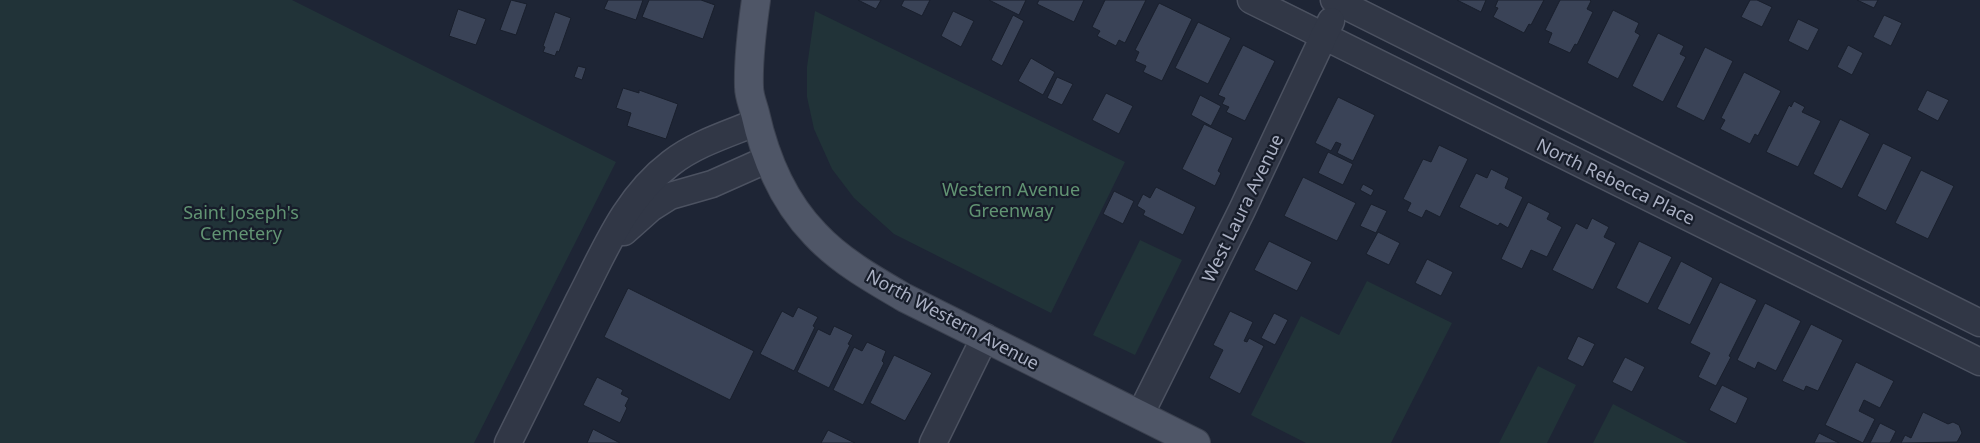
<svg xmlns="http://www.w3.org/2000/svg" width="1980" height="443" font-family="'Noto Sans',sans-serif">
	<style>
		.green { fill: #213338 }
		.building { fill: #3a4357; stroke: #191f2c }
		.lines { fill: none; stroke-linecap: round; stroke-linejoin: round }
		.minor-casing { stroke: #4c5261; stroke-width: 29 }
		.major-casing { stroke: #3b414f; stroke-width: 30 }
		.minor { stroke: #313746; stroke-width: 26 }
		.major { stroke: #4f5667; stroke-width: 28 }
		.labels { text-anchor: middle; dominant-baseline: central; stroke-width: 4.5; stroke-linejoin: round; paint-order: stroke }
		.street-label { font-size: 18px; fill: #abb1c4; stroke: #171d2a }
		.park-label { font-size: 18px; fill: #629473; stroke: #171d2a }
	</style>
	<rect width="100%" height="100%" fill="#1e2535"/>
	<g class="green">
		<path d="M0,0h292l324,162 -142,281h-474z"/>
		<path d="M815,11l310,151 -74,151 -157,-79 -40,-36 -22,-29 -18,-40 -7,-32v-30z"/>
		<path d="M1140,240l42,20 -47,95 -42,-20z"/>
		<path d="M1367,281l85,42 -61,120h-85l-55,-28 50,-99 38,19z"/>
		<path d="M1538,366l38,19 -29,58h-48z"/>
		<path d="M1613,404l75,39h-95z"/>
	</g>
	<g class="building">
		<path d="M511,0l16,4 -11,31 -16,-5z"/>
		<path d="M608,0h35l-7,20 -32,-11z"/>
		<path d="M649,0h52l14,5 -12,34 -61,-22z"/>
		<path d="M858,0h23l-5,9z"/>
		<path d="M904,0h26l-8,16 -21,-10z"/>
		<path d="M989,0h37l-7,15z"/>
		<path d="M1039,0h45l-10,22 -37,-18z"/>
		<path d="M1105,0h41l-21,43 -6,-3 -3,6 -19,-10 3,-5 -8,-4z"/>
		<path d="M1457,0h29l-5,12z"/>
		<path d="M1498,0h46l-13,25 -2,-1 -5,9 -31,-16 5,-9 -3,-1z"/>
		<path d="M1560,0h30l1,1 -4,8 6,3 -16,33 -2,-1 -5,9 -22,-10 4,-10 -7,-3z"/>
		<path d="M1750,0h7l15,7 -10,20 -21,-10z"/>
		<path d="M1857,0h21l-4,8z"/>
		<path d="M1159,3l33,16 -30,62 -19,-9 3,-6 -11,-5 4,-9 -4,-2z"/>
		<path d="M458,9l28,10 -10,26 -27,-9z"/>
		<path d="M1613,10l26,13 -4,9 5,3 -22,44 -31,-16z"/>
		<path d="M953,11l21,10 -13,26 -20,-11z"/>
		<path d="M555,12l16,6 -12,34 -2,-1 -2,5 -12,-4 2,-5 -2,-1z"/>
		<path d="M1013,15l11,6 -22,45 -11,-6z"/>
		<path d="M1884,15l18,8 -11,23 -18,-9z"/>
		<path d="M1798,19l21,10 -11,22 -20,-10z"/>
		<path d="M1198,22l33,16 -23,46 -33,-16z"/>
		<path d="M1658,33l26,13 -4,8 6,3 -23,45 -31,-16z"/>
		<path d="M1243,45l32,16 -30,60 -19,-9 3,-5 -7,-3 3,-6 -7,-3z"/>
		<path d="M1848,45l15,8 -11,22 -15,-8z"/>
		<path d="M1705,47l28,14 -29,60 -28,-14z"/>
		<path d="M1031,58l24,14 -12,23 -25,-14z"/>
		<path d="M578,66l8,2 -4,12 -8,-3z"/>
		<path d="M1744,72l37,19 -23,45 -3,-2 -5,10 -30,-15 5,-9 -4,-2z"/>
		<path d="M1057,77l16,7 -11,21 -15,-7z"/>
		<path d="M623,88l16,5v-3l39,14 -12,35 -39,-13 4,-13 -15,-5z"/>
		<path d="M1927,90l22,10 -11,21 -21,-11z"/>
		<path d="M1106,93l27,13 -14,28 -27,-14z"/>
		<path d="M1200,95l21,11 -10,20 -20,-11z"/>
		<path d="M1338,97l37,18 -22,46 -16,-8 4,-9 -5,-2 -5,9 -16,-8z"/>
		<path d="M1794,101l11,6 -3,5 19,9 -23,46 -32,-15 23,-47 2,2z"/>
		<path d="M1840,119l30,15 -28,55 -29,-15z"/>
		<path d="M1204,124l29,14 -15,33 3,2 -6,13 -33,-17z"/>
		<path d="M1883,143l29,14 -26,54 -29,-15z"/>
		<path d="M1439,145l29,14 -28,58 -14,-7 -4,8 -15,-7 4,-8 -8,-4 20,-40 8,3z"/>
		<path d="M1328,152l25,12 -10,21 -25,-12z"/>
		<path d="M1491,169l18,9 -4,10 18,9 -15,31 -8,-5 -2,3 -39,-19 17,-34 11,5z"/>
		<path d="M1921,170l33,16 -26,53 -33,-16z"/>
		<path d="M1303,177l53,26 -19,38 -53,-25z"/>
		<path d="M1363,184l11,6 -3,6 -11,-6z"/>
		<path d="M1156,187l40,20 -13,28 -40,-20 2,-4 -8,-5 6,-12 7,4z"/>
		<path d="M1114,191l20,10 -11,23 -20,-10z"/>
		<path d="M1528,202l22,11 -3,6 15,8 -15,30 -16,-7 -9,19 -21,-10z"/>
		<path d="M1371,204l16,7 -11,22 -16,-7z"/>
		<path d="M1592,218l17,9 -5,10 12,6 -23,47 -41,-20 24,-47 11,6z"/>
		<path d="M1378,232l22,11 -11,22 -23,-11z"/>
		<path d="M1269,241l43,21 -15,29 -43,-21z"/>
		<path d="M1639,241l33,16 -24,47 -32,-16z"/>
		<path d="M1427,259l26,13 -12,24 -26,-13z"/>
		<path d="M1681,261l32,17 -23,47 -33,-16z"/>
		<path d="M1720,282l37,18 -28,56 2,1 -15,29 -18,-9 12,-24 -20,-10z"/>
		<path d="M628,288l126,63 -24,49 -126,-63z"/>
		<path d="M1765,303l36,18 -25,50 -18,-9 -3,7 -18,-9z"/>
		<path d="M798,307l20,10 -5,9 2,1 -21,44 -34,-17 22,-43 11,6z"/>
		<path d="M1230,311l23,11 -9,19 3,1 2,-4 15,8 -24,48 -31,-16 14,-28 -10,-5z"/>
		<path d="M1274,313l14,7 -13,25 -14,-7z"/>
		<path d="M1811,324l32,16 -25,51 -12,-5 -2,5 -22,-10z"/>
		<path d="M834,326l19,9 -5,9 2,1 -21,43 -32,-16 21,-43 12,6z"/>
		<path d="M1578,336l17,8 -12,23 -16,-8z"/>
		<path d="M867,342l19,9 -4,10 2,2 -21,42 -30,-15 21,-43 8,4z"/>
		<path d="M894,355l38,18 -27,48 -35,-18z"/>
		<path d="M1625,357l20,10 -13,25 -20,-10z"/>
		<path d="M1856,362l38,19 -14,27 -16,-8 -5,11 16,8 -12,24 -38,-18z"/>
		<path d="M597,377l26,13 -2,4 8,4 -4,8 2,2 -7,15 -37,-18z"/>
		<path d="M1722,385l26,13 -12,26 -27,-14z"/>
		<path d="M1923,412l25,12 5,-2 6,3 3,8 -5,9 -56,1 4,-8 6,3z"/>
		<path d="M1880,423l16,8 -6,12h-20z"/>
		<path d="M593,429l27,14h-33z"/>
		<path d="M828,430l27,13h-34z"/>
		<path d="M1819,433l20,10h-25z"/>
	</g>
	<g class="lines">
		<g class="minor-casing">
			<g id="minor">
				<path d="M1251,0l729,362"/>
				<path d="M1334,0l646,323"/>
				<path d="M624,232l27,-24 19,-12 42,-12 56,-25"/>
				<path d="M1140,415l102,-205 89,-189"/>
				<path d="M508,443c24,-48 47,-95 71,-143 26,-50 46,-102 92,-137 24,-19 57,-29 86,-41"/>
				<path d="M933,443l52,-106"/>
			</g>
		</g>
		<g class="major-casing">
			<path id="major" d="M756,0c-4,28 -8,59 -7,87 0,9 4,18 6,26 10,45 28,88 60,121 25,27 59,46 90,64l291,145"/>
		</g>
		<use href="#minor" class="minor"/>
		<use href="#major" class="major"/>
	</g>
	<g class="labels">
		<g class="street-label">
			<text transform="translate(1616 181) rotate(26)">North Rebecca Place</text>
			<text transform="translate(1242 208) rotate(-64)">West Laura Avenue</text>
			<text transform="translate(953 319) rotate(28)">North Western Avenue</text>
		</g>
		<g class="park-label">
			<text x="1011" y="189">Western Avenue<tspan x="1011" dy="21">Greenway</tspan></text>
			<text x="241" y="212">Saint Joseph's<tspan x="241" dy="21">Cemetery</tspan></text>
		</g>
	</g>
</svg>
